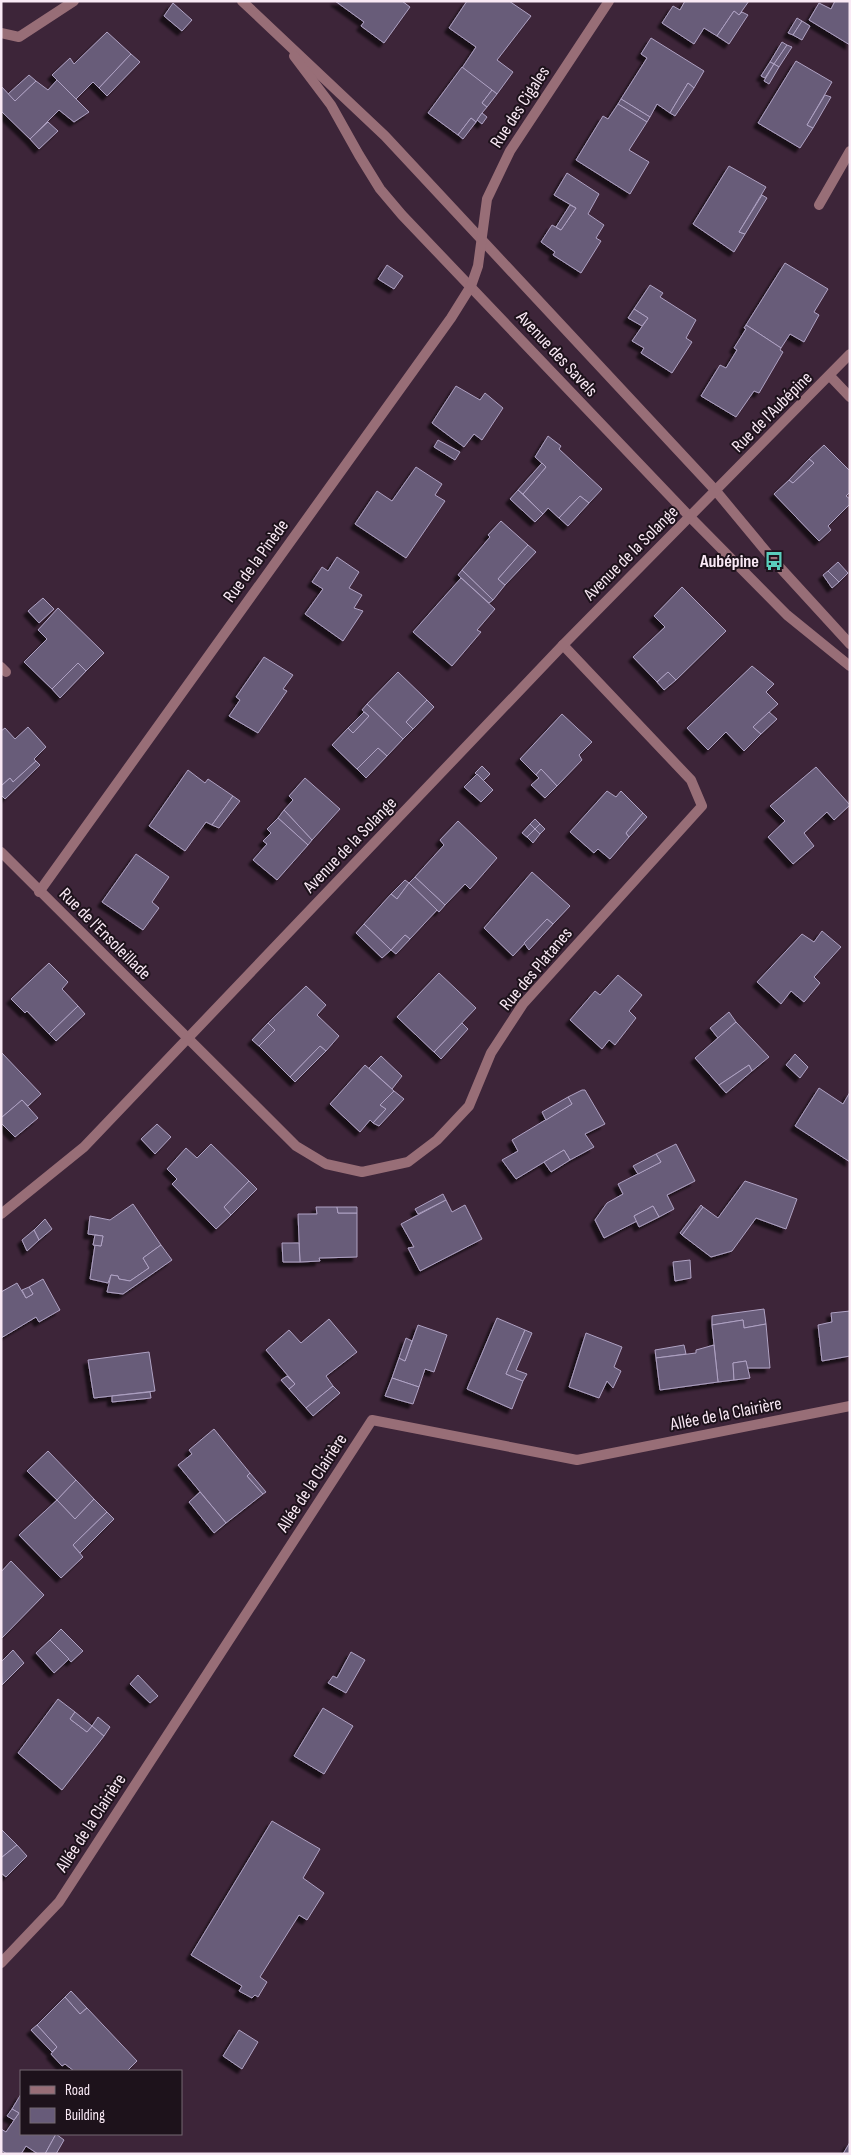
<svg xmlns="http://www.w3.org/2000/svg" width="851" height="2155" font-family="'Sofia Sans Condensed',sans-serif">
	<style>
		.building { fill: #675b79; stroke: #afa2c3; filter: url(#shadow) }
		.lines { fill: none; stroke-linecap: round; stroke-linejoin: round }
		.street { stroke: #986e77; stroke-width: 10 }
		.labels { text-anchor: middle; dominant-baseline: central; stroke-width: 4; stroke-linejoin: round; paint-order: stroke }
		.street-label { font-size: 18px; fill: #f9e9f5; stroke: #1d121b }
		.poi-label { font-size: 18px; font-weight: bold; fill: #f9e9f5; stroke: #1d121b; text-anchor: end }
	</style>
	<defs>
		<filter id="shadow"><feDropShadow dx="-4.5" dy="4.5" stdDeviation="1" flood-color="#0009"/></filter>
	</defs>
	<rect width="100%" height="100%" fill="#3d2539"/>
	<g class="building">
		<path d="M335,1h67l8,6 -26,36 -23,-17 3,-4z"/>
		<path d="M467,1h42l22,15 -34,44 16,12 -16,22 -35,-26 14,-21 -27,-19z"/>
		<path d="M685,1h64l-10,14 -5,-4 -17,25 -13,-8 -10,16 -32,-21 11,-17 7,4z"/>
		<path d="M835,1h15v44l-41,-25 10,-17 12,6z"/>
		<path d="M173,3l19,17 -10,11 -18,-15z"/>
		<path d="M734,11l5,4 3,-3 6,3 -19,29 -12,-8z"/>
		<path d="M797,18l5,3 -9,14 -5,-2z"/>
		<path d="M802,21l8,5 -8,14 -9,-5z"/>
		<path d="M107,32l24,22 -32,34 -6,-6 -17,17 -24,-24 18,-17 4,6z"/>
		<path d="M651,38l53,33 -10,17 -6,-5 -18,30 -13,-9 -7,13 -29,-18 26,-41 -6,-4z"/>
		<path d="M782,42l5,3 -13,19 -4,-2z"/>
		<path d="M787,45l5,2 -13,20 -5,-3z"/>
		<path d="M131,54l9,8 -33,34 -8,-8z"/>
		<path d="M796,61l36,21 -25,43 6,3 -13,20 -42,-25z"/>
		<path d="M770,62l4,2 -9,14 -4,-2z"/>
		<path d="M774,64l5,3 -10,17 -5,-3z"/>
		<path d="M462,67l30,23 -10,13 5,4 -5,6 -6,9 -5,-4 -13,17 -30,-22z"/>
		<path d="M29,75l7,6 -21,20 -7,-7z"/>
		<path d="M57,80l32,32 -15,10 -15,-12 -29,29 -29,-28v-25l14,15 21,-20 12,9z"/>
		<path d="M688,83l6,5 -19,28 -5,-3z"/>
		<path d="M492,90l5,4 -10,13 -5,-4z"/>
		<path d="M825,95l6,2 -18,31 -6,-3z"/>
		<path d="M621,99l29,18 -3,5 -29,-18z"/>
		<path d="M618,104l29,18 -18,28 20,12 -19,32 -54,-34 27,-44 5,3z"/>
		<path d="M482,113l5,4 -5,7 -5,-4z"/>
		<path d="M471,118l5,4 -13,17 -5,-4z"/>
		<path d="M48,122l10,9 -19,18 -9,-10z"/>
		<path d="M729,166l37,21 -27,45 6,2 -11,18 -41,-28z"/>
		<path d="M567,173l32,21 -11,20 16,11 -8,13 5,3 -20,32 -28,-18 2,-3 -14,-10 11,-17 9,5 15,-22 -22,-13z"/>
		<path d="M762,195l5,3 -22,36 -6,-2z"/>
		<path d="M570,205l6,3 -15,22 -5,-3z"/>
		<path d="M785,263l43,26 -14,23 5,3 -15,27 -14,-8 -9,14 -35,-23z"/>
		<path d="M387,265l16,11 -9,13 -16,-10z"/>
		<path d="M650,285l13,8 -3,4 36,23 -10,18 6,4 -20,31 -31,-20 3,-5 -12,-7 16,-23 -14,-9z"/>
		<path d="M634,309l14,9 -6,8 -14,-8z"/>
		<path d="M746,325l35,23 -1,2 3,2 -24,41 -5,-2 -18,26 -35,-21 19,-31 6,3 11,-18 -3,-2 12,-19 -2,-1z"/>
		<path d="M456,386l24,14 5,-7 18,15 -21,32 -8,-6 -10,13 -32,-24z"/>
		<path d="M548,436l13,10 -2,3 43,40 -13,14 -9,-7 -21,22 -11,-10 -5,6 -20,-20 23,-27 -11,-10z"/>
		<path d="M438,440l22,12 -5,8 -21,-13z"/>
		<path d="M824,445l26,26v21l-4,4 4,3v5l-22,22 3,4 -12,11 -45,-47 15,-14 4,3 21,-20 -5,-4z"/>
		<path d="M809,459l5,4 -21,20 -4,-3z"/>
		<path d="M542,463l4,4 -23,27 -5,-4z"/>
		<path d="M416,467l26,17 -7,11 10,6 -39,57 -51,-34 22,-33 15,10z"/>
		<path d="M518,490l25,24 -8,8 -25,-23z"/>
		<path d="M580,496l9,7 -21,23 -9,-8z"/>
		<path d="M501,521l27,24 -30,34 7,6 -12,15 -31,-30 28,-33 -2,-2z"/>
		<path d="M528,545l8,7 -31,33 -7,-6z"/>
		<path d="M337,557l22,15 -10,16 13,7 -8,13 9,3 -20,30 -38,-27 18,-25 -11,-7 10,-15 6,4z"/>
		<path d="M838,562l10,11 -9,9 -11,-11z"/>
		<path d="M462,570l31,30 -4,3 -31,-28z"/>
		<path d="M828,571l11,11 -7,6 -9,-13z"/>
		<path d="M461,578l34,31 -18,21 4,2 -29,34 -39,-34z"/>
		<path d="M682,587l44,44 -50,49 -8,-8 -11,10 -24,-25 32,-30 -11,-11z"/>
		<path d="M43,598l11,11 -15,14 -11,-12z"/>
		<path d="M58,608l46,45 -18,18 -8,-8 -26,26 -28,-27 23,-23 -9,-9z"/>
		<path d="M264,657l29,18 -10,14 4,2 -29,42 -29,-17 11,-16 -4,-3z"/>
		<path d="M78,663l8,8 -26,27 -8,-9z"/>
		<path d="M752,666l22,18 -8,8 12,12 -25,23 8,7 -17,17 -18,-19 -18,18 -21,-22z"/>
		<path d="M398,672l29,28 -21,22 7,7 -10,10 -36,-35z"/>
		<path d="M668,672l8,8 -12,10 -7,-8z"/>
		<path d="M427,700l7,7 -21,22 -7,-7z"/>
		<path d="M367,704l36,35 -16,17 -9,-8 -21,21 -25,-24 16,-17 5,5 16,-17 -7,-6z"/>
		<path d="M364,712l5,4 -16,17 -5,-5z"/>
		<path d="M769,712l8,7 -16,15 -8,-7z"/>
		<path d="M562,714l30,28 -13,13 3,5 -25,26 -16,-17 -5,6 -16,-16z"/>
		<path d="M28,727l18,20 -12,12 2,2 -23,21 -3,-4 -9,8v-55l4,-3 10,11z"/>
		<path d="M378,748l9,8 -21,22 -9,-9z"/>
		<path d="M36,761l4,4 -35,34 -4,-4v-9l9,-8 3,4z"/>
		<path d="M482,766l8,8 -7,7 -8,-8z"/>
		<path d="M816,767l34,38 -16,15 -7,-8 -23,21 10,13 -21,18 -25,-27 17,-16 -15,-15z"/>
		<path d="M541,769l16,17 -12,12 -14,-13 8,-7 -3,-3z"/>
		<path d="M188,770l17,13 3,-4 25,17 -21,29 -6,-3 -21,29 -36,-25z"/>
		<path d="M477,774l16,16 -12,12 -17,-15z"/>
		<path d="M305,778l35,31 -28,31 -28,-30 9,-10 -4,-4z"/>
		<path d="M607,791l9,6 5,-6 22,22 -17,20 3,4 -19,22 -12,-10 -4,4 -24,-21z"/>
		<path d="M233,796l7,5 -21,27 -7,-3z"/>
		<path d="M284,810l28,30 -4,5 -30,-27z"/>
		<path d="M643,813l4,4 -18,20 -3,-4z"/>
		<path d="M278,818l30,27 -31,35 -24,-20 14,-16 -4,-3 8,-8 -4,-4z"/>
		<path d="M535,819l5,5 -5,5 -5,-5z"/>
		<path d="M458,821l39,37 -27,31 -5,-5 -20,21 -30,-28 29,-32 -4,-5z"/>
		<path d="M530,824l5,5 -8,8 -5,-4z"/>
		<path d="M540,824l5,5 -5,5 -5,-5z"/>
		<path d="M535,829l5,5 -7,9 -6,-6z"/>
		<path d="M136,854l33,23 -17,25 7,6 -16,22 -41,-28z"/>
		<path d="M532,872l38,34 -17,18 -6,-5 -34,37 -29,-28z"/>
		<path d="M415,877l30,28 -6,7 -30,-29z"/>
		<path d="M405,880l4,3 -12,16 -6,-5z"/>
		<path d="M409,883l28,27 -27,29 -5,-4 -14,15 -27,-26 27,-30 6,5z"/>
		<path d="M547,919l6,5 -24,26 -5,-7z"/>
		<path d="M364,924l27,26 -9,8 -26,-25z"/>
		<path d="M822,931l19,16 -27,30 6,6 -16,19 -13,-11 -10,13 -24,-22 45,-48 12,8z"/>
		<path d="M405,935l5,4 -14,15 -5,-4z"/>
		<path d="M49,963l19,19 -6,7 16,17 -29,28 -22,-23 -2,2 -14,-14z"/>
		<path d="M439,973l37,35 -42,44 -37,-35z"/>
		<path d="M618,975l24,20 -13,16 7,7 -21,27 -6,-5 -7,9 -32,-29 25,-29 5,4z"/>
		<path d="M306,986l20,19 -9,10 22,21 -13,15 -6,-5 -30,31 -31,-31 16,-16 -7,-7z"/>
		<path d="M78,1006l7,8 -29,27 -7,-7z"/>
		<path d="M729,1012l7,10 -18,16 -8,-10z"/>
		<path d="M736,1022l33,35 -17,14 -3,-6 -30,20 -24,-27z"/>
		<path d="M268,1023l7,7 -16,16 -7,-6z"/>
		<path d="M462,1023l6,6 -27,30 -7,-7z"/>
		<path d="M320,1046l6,5 -31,31 -5,-5z"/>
		<path d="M1,1052l40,42 -13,12 -6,-6 -21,18z"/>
		<path d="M795,1054l13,13 -8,11 -14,-13z"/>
		<path d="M381,1056l21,20 -10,13 -23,-21z"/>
		<path d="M365,1065l29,26 -14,14 6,4 -13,14 -3,-3 -10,12 -30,-28z"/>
		<path d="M749,1065l3,6 -26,22 -7,-8z"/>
		<path d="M819,1088l24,16 7,-12v70l-55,-36z"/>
		<path d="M582,1090h3l20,34 -20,10 9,13 -24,13 -6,-10 -48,29 -14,-19 16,-9 -6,-11 60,-36 -4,-7z"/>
		<path d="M394,1091l10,8 -25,27 -6,-3 13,-14 -6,-4z"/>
		<path d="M568,1097l4,7 -26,16 -4,-8z"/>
		<path d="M22,1100l16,18 -23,19 -14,-14v-5z"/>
		<path d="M157,1124l14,13 -16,17 -14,-15z"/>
		<path d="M211,1144l38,37 -25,26 7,8 -15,14 -44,-45 5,-5 -10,-10 19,-21 11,10z"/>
		<path d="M676,1144l19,37 -28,14 7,14 -15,8 -6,-11 -19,10 3,5 -33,17 -9,-18 12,-17 16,-9 -5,-10 43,-22 -5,-8z"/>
		<path d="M564,1150l6,10 -19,12 -7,-10z"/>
		<path d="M656,1154l5,8 -23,12 -5,-8z"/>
		<path d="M249,1181l8,8 -26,26 -7,-8z"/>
		<path d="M745,1181l52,18 -11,30 -30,-11 -24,33 -21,6 -29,-22 21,-28 15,11z"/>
		<path d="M443,1194l3,6 -28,14 -3,-5z"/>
		<path d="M446,1200l6,12 13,-7 17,34 -62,32 -12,-23 6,-1 -13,-23z"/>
		<path d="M133,1204l28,41 -18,13 6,10 -19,13 -11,-2 -1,-3 -7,-1 -3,8 -18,-4 5,-34 6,1 2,-10 -15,-2 2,-18 20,4z"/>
		<path d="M701,1205l2,2 -21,28 -2,-2z"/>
		<path d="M653,1206l6,11 -20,10 -5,-11z"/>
		<path d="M316,1207h21l1,6h19v44l-38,1 1,3 -20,1 -2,-48h19z"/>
		<path d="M337,1207h20v6h-19z"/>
		<path d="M45,1219l7,10 -13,11 -5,-10z"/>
		<path d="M34,1230l5,10 -12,11 -5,-11z"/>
		<path d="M95,1235l8,1 -2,10 -8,-1z"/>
		<path d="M282,1243h17l1,19h-17z"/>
		<path d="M161,1245l11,15 -49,34 -16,-2 4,-17 7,1 1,3 11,2 19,-13 -6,-10z"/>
		<path d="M690,1260l1,18 -16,3 -2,-19z"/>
		<path d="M43,1279l17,31 -21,12 -3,-5 -35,21v-46l16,-9 9,15 7,-4 -4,-7z"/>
		<path d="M29,1287l4,7 -7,4 -4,-8z"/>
		<path d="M764,1309l2,15 -22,4 -1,-8 -31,5v-9z"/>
		<path d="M850,1311v45l-28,5 -4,-36 14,-3 -1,-9z"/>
		<path d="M497,1318l28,12 -19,44 17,7 -11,28 -45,-20z"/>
		<path d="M329,1319l28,33 -31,24 7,10 -27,22 -17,-19 6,-5 -29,-34 23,-20 12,13z"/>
		<path d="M743,1320l1,8 22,-4 4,44h-23l-1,-7 -13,2 1,17 -16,2 -6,-57z"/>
		<path d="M418,1325l29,10 -13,37 -9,-3 -6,18 -27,-9 7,-20 6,3z"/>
		<path d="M525,1330l7,3 -16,37 11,4 -4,7 -17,-7z"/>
		<path d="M586,1333l36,14 -8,20 7,4 -8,17 -6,-7 -8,17 -30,-11z"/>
		<path d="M406,1338l6,3 -7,20 -6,-3z"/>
		<path d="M684,1345l2,9 -30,4 -1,-8z"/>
		<path d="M714,1345l4,37 -58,8 -4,-32 40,-5v-3z"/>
		<path d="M149,1352l6,39 -61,7 -6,-38z"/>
		<path d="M746,1361l4,17 -16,2 -1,-17z"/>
		<path d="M287,1376l8,8 -6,5 -8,-9z"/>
		<path d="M392,1378l27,9 -6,17 -28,-8z"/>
		<path d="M333,1386l7,7 -27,23 -7,-8z"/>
		<path d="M150,1392l1,6 -39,4v-6z"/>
		<path d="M214,1429l36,44 -3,3 16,18 -37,29 -48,-58 14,-11 -3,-4z"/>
		<path d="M48,1451l28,29 -19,20 -30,-29z"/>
		<path d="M250,1473l16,19 -3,2 -16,-18z"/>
		<path d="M76,1480l18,19 -19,20 -18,-19z"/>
		<path d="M200,1492l26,31 -12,10 -25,-31z"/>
		<path d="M94,1499l13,13 -34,33 10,12 -22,21 -42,-43 38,-35 18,19z"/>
		<path d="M107,1512l7,7 -34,34 -7,-8z"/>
		<path d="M11,1561l33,34 -43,44v-67z"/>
		<path d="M61,1629l22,22 -12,11 -21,-22z"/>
		<path d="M50,1640l19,19 -15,14 -18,-20z"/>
		<path d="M13,1650l11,13 -22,22 -1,-23z"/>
		<path d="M351,1652l14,8 -19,33 -18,-10 5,-7 4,2z"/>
		<path d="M138,1675l20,21 -8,7 -20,-19z"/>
		<path d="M58,1699l17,13 -5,7 17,13 5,-6 12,10 -42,54 -44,-37z"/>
		<path d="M323,1708l30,18 -29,48 -30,-18z"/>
		<path d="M75,1712l17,14 -5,6 -17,-13z"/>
		<path d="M98,1717l12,10 -6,9 -12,-10z"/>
		<path d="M272,1821l48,28 -17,29 21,15 -17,27 -8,-5 -39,62 7,5 -9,15 -3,-2 -3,3 -13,-7 3,-5 -51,-31z"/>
		<path d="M1,1829l16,16 -16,13z"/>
		<path d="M17,1845l10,11 -21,21 -5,-4v-15z"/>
		<path d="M71,1991l16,17 -7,6 -15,-17z"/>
		<path d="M65,1997l15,17 7,-6 50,53 -10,10h-53l-9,-7 -3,2 -11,-12 6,-7 -20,-22z"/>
		<path d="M37,2025l20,22 -5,5 -21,-22z"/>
		<path d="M239,2030l19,12 -16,27 -19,-13z"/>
		<path d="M21,2094v40h35l-11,20h-7l-12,-8 -5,8h-14l-6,-4v-21l5,3 13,-19 -7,-4z"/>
		<path d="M12,2109l7,4 -5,7 -7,-4z"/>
		<path d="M56,2134l8,6 -8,14h-11z"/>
		<path d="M850,2142v12h-7z"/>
	</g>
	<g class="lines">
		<g class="street">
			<path d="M242,1l143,135 331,355 58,70 76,83"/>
			<path d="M1,33l18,4 55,-36"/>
			<path d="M294,56l37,49 28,50 21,34 22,26 288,302 97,98 63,51"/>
			<path d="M819,205l31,-54"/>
			<path d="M830,376l20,21"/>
			<path d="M1,667l5,5"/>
			<path d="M1,852l295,294 30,18 36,8 46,-10 29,-22 32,-34 22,-53 32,-49 179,-198 -11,-26 -128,-135"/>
			<path d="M39,892l412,-574 20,-32 7,-20 9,-67 23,-48 99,-150"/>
			<path d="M1,1214l83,-67 479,-502 287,-291"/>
			<path d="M1,1963l58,-61 313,-482 205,40 273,-54"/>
		</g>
	</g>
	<defs>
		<g id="bus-bare" transform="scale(1.5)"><path d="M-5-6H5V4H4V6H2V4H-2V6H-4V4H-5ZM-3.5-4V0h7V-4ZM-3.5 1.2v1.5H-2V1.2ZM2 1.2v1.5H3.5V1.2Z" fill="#5acebc" stroke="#1d121b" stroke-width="2.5" paint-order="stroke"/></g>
	</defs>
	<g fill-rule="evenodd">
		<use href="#bus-bare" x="774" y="561"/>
	</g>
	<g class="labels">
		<g class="street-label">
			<text transform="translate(520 107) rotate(-57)">Rue des Cigales</text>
			<text transform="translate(557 354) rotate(47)">Avenue des Savels</text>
			<text transform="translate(772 412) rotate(-45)">Rue de l'Aubépine</text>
			<text transform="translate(631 553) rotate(-45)">Avenue de la Solange</text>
			<text transform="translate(256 561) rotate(-54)">Rue de la Pinède</text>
			<text transform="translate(350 845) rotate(-46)">Avenue de la Solange</text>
			<text transform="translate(105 934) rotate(45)">Rue de l'Ensoleillade</text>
			<text transform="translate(536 969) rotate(-50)">Rue des Platanes</text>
			<text transform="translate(726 1414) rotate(-11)">Allée de la Clairière</text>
			<text transform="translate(312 1483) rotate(-57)">Allée de la Clairière</text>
			<text transform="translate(91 1823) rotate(-57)">Allée de la Clairière</text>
		</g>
		<g class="poi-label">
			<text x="759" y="561">Aubépine</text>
		</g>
	</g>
	<rect width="851" height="2155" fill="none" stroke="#f9e9f5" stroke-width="5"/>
	<rect x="20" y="2070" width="162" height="65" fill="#1d121b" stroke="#756872"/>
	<rect x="30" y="2086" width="25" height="8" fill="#986e77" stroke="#756872"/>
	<text x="65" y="2095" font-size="15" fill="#f9e9f5">Road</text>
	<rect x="30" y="2108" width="25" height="15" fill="#675b79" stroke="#756872"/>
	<text x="65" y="2120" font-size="15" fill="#f9e9f5">Building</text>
</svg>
